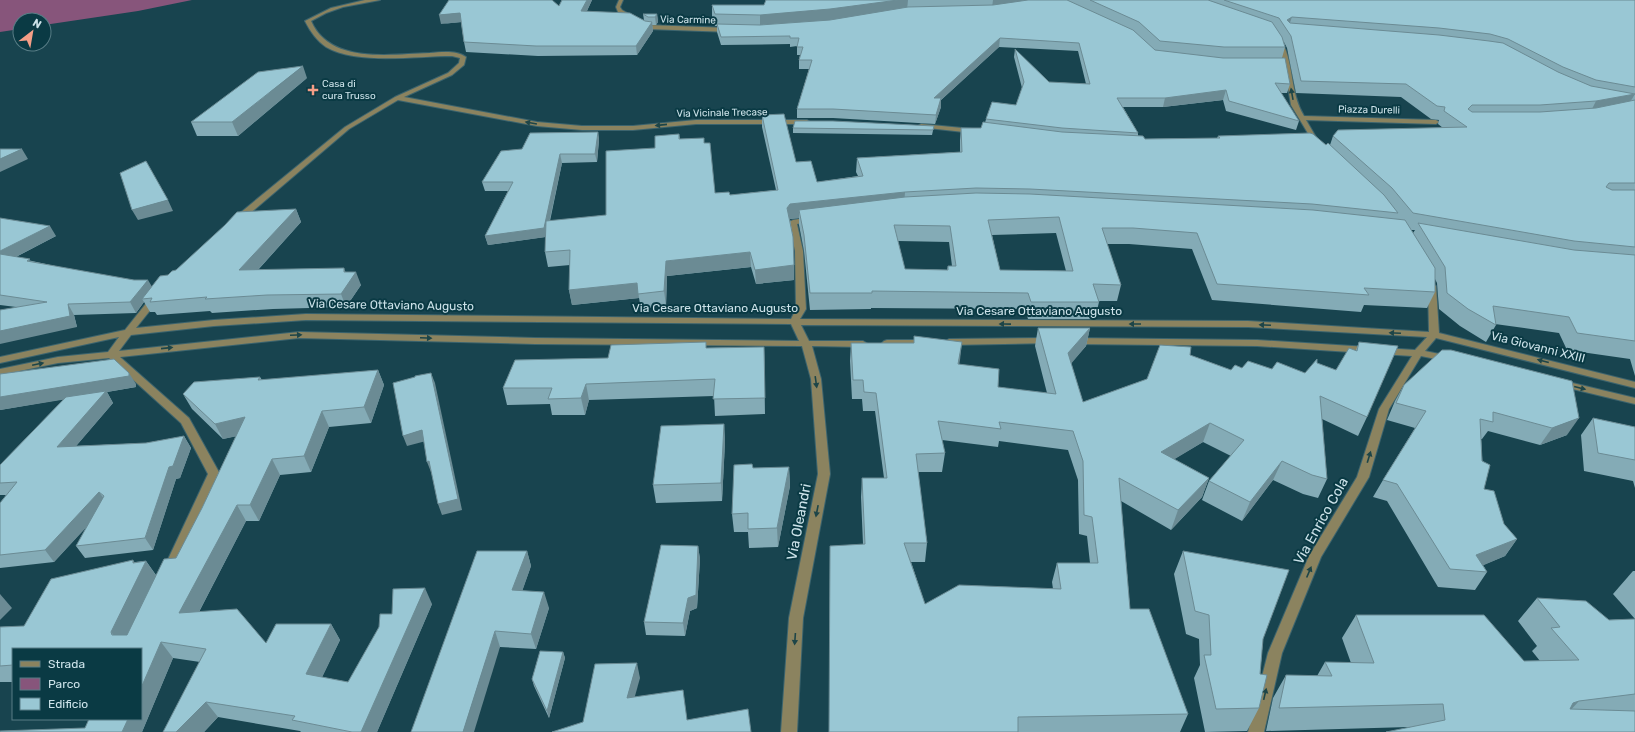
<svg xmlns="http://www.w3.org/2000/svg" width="1635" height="732" font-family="Rubik,sans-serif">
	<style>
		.green { fill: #87557b }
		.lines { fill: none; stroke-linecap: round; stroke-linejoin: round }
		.minor-casing { stroke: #3c646e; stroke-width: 2 }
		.minor { fill: #8b835f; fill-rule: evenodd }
		.wall { fill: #84abb6; fill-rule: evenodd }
		.shaded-wall { fill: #6b8b94 }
		.building { fill: #99c7d4; stroke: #6b8b94; fill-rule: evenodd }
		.oneway { fill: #1d4548 }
		.poi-dot { fill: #f49e87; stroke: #0a3a44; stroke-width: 1.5 }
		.labels { text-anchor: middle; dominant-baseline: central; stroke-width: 4; stroke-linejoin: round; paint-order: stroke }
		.far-street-label { font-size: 10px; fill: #cce2e9; stroke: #0a3a44 }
		.far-poi-label { font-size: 10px; fill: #cce2e9; stroke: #0a3a44; text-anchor: start }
		.street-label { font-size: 12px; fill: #cce2e9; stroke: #0a3a44 }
		.near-street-label { font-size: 14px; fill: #cce2e9; stroke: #0a3a44 }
	</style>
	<rect width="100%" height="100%" fill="#18444f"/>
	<path class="green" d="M0,0h192l-54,11 -94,14v-5h-24v9l-20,3z"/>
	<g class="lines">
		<g class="minor-casing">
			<g id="minor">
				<path d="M365,0h15l-37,7 -17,6 -15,8c19,44 81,33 119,32 11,-1 26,-3 36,4l-2,8 -12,10 -48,22 133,25 45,4h51l63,-6h111l3,2 -3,2h-111l-63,6h-51l-45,-4 -139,-26 -49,29 -109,93h-6v-4l111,-91 50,-30 53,-24 11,-10 1,-5 -8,-2c-35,0 -96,9 -126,-9 -9,-6 -16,-16 -21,-26l26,-13z"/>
				<path d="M619,0h4l-3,7 2,3 26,15 82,3 3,2 -3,2 -83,-3 -29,-17 -2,-5z"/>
				<path d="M1276,38h4c15,25 9,53 24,78l132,4 3,2 -3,2 -130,-4 14,24 -5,1 -24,-40 -7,-42z"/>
				<path d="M921,124l52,5 3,2 -3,2 -54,-6 -1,-1z"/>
				<path d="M811,217h3v4l-17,3 6,27 3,58 -6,10 448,2 181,11 -1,-46 4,-3 4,3 3,47 196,49v6l-199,-50 -11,13 24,5 2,2 -5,3 -25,-5 -32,53 -20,68 -48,80 -39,96 -18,79h-16l20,-79 41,-97 48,-79 22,-68 33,-53 -155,-10 -184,-2 -5,-3 5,-3 184,2 158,10 12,-13 -179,-10 -447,-2 8,16h54l5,3 -5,3 -51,-1 9,33 9,95 -27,144 -6,114h-16l8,-114 29,-144 -7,-95 -9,-33 -267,-2 -236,-6 -179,19 69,61 31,56 -45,96 -1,4 -5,1 -5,-1 -1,-4 45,-96 -27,-51 -72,-65 -51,5 -58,12v-6l58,-12 50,-5 11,-15 -119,26v-6l125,-27 27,-34 3,-1 5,3 -24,30 78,-8 92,-6 485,5 5,-10 -1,-58 -6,-29 4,-2zM306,320l485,4 8,17 -264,-3 -236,-6 -180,19 12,-16 83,-9z"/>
				<path d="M1049,338l5,3 -2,2 -103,2 -5,-3 5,-3z"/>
				<path d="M887,340h40l5,3 -5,3 -43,-1 -2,-2 2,-2z"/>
				<path d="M1560,380l75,18v6l-79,-19 -1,-2z"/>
			</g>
		</g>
		<use href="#minor" class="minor"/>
	</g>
	<g class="wall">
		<path d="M562,0h30l-5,11 57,9 -1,-6h14l1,8 -2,3h-4l1,6 -16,24 -99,1 -72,-4 -2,-10 -3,-20 -20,2 118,-18z"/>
		<path d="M766,0h869v376l-5,-17 -63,-9 -8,-17 -64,-9 1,1 -10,17 -26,-16 -21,-17 -2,-26 -2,-4v13l-8,16 -63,-3 -3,7 -149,-12 -20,-51 -63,-5h-22l14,41 -4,16h-19l1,1 -4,17h-67l-3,-10 -154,-1v1l-61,1 -6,-59 -5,-26v-7l-9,1 3,18 1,43 -38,4 -5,-17 -84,9 -1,30 -25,3 -2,-11 -67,7 -3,-15 1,-25 -22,2 -3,-15v-15l-57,8 -3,-9 23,-45h-23l-3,-9 40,-33 76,-17 1,8 -2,22 -35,1 -12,58 56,-6 49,-67 24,-14 1,5 24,4 11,50 15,2 46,-5 -14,-63v-12l34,47 21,20 41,-6 -2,-4 1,-14 103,-6v-12l1,-12h20l4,-5 1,-4 30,-14 6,-17 -8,-31 1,-8 34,33 37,2 -8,-33 -79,-4 -58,53v7l-6,17 -102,-6h-36v-9l12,-40h-10v-9l1,-5h-3v-9l-7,1v-3l-69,1 -4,-13v-6h-2l-3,-10v-11h52zM1284,42l3,6 9,45 105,4 30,22 8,1 -1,4 5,4 -110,8 -3,9 -112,-9 -1,2 -72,1 -7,-3v-3l-15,-26h40l60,-7 3,11 70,19 3,-9 -18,-28h6l3,-9 -8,-26 3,-11zM1411,230h4l-2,3zM1056,233l10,38 -66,-1 -8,-35zM898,241l51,1 3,24h-4l-1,4 -42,-1z"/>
		<path d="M307,78l-69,58h-41l-6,-14z"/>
		<path d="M934,126l-2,9 -139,-2v-5z"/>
		<path d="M296,209l5,13 -43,48 87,2 16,13 -15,22 -73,2 -61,4 -2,-2 -53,4 -2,-3h-5l-6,-10 -8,11 -62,2 3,12 -61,-20 -16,-2v-87l56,18 -40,21 16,4 120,26 24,-17z"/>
		<path d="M1038,328h52l-4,18 -15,17 12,39 64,-23 43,-24 41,15 11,-2 30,1 33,4 12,-10 19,7 20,-20 3,-8 8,75 -9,19 -36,-17 5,60 -9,19 -15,-4 -30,-14 -31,41 -40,-21 7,-19 22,-25 -28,-14 -29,17 35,19 -7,19 -31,33 -50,-29 9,108 58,105 -8,18h-351l34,-188 -2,-47 1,-19h22l-9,-67h-12l-1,-12h-10l-2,-38 1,-18h63l45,21 39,23 49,6 -12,-47zM942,440l56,7 1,-6 69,9 10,30 1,54 8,2 3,27h-33l-5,19 1,7 -128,15 -14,-42h14l2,-19 -9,-71h24l3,-19z"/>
		<path d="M764,347l1,67 -50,2 -1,-20 -125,4 -4,15h-33l-2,-11 -43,1 -4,-17 105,-30 99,-10z"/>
		<path d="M1442,350l125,85 -27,10 -52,-14 -6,8h-1l3,50 20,35 13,15 -12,17 -22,9 4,7 -12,18 -37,-3 -51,-86 -14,-4 10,-17 32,-52 -28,-8 8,-19 9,-16z"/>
		<path d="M378,370l6,15 -13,38 -42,4 -18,45 -31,3 -21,46h-13l-47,91 67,31 65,-19 9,16 -18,37 26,5 44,-68 40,-10 -55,128h-76l-1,-1 -82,-14 -14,15h-28l24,-70 -27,-4 -31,74h-142l85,-4 56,-79h-128v33h-13v-55l24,-1 111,-64 11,-1 10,14 20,-17 26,-50 34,-72 -13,3 -31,-30 -9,-15 77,-17 2,3z"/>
		<path d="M0,374l136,10v3l-29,5 6,11 -37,43 70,-3 38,-7 7,12 -11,30 -4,1 -23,71 -68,8 -9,-12 11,-20 -33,36 -54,6v-65l6,-8h-6v-30l64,-66 -64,11z"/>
		<path d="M1593,418l42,9v61l-2,-7 -49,-10 -3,-36z"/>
		<path d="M724,424l1,18 -3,59 -66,2 -3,-18z"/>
		<path d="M789,467l1,19 -12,61 -29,1 -1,-16h-14l-2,-18z"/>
		<path d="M698,546l2,13 -3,49 -7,3 -5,25 -39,-1 -2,-13z"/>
		<path d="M527,551l4,15 -9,25 27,17 -13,41 -36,-2 -89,85z"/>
		<path d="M1183,551l80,88 -3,35 -1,34 -12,23 -42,1 -11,-54 6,-13 -1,-26 -13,-5 -12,-60z"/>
		<path d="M1633,571h2v48l-22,-25z"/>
		<path d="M1537,598l72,22 26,-1v113l-226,-5 -143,4 7,-33 13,-23 31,1 8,-14 26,1 -9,-25 14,-23 168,46h16l-8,-10 5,-5 -19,-25z"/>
		<path d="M563,652l2,6 -16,60 -15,-32 -2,-7z"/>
	</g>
	<g class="shaded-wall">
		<path d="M587,0h5l-9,19 -2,-8z"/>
		<path d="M898,0h10l-1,10 -77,11 -70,5v-11z"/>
		<path d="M993,0h46l-47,8z"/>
		<path d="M460,13l2,9 -21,2 -2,-9z"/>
		<path d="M657,14l1,8 -2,3 -1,-8z"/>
		<path d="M1292,17l-4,11 -1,-8z"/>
		<path d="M652,22l1,9 -16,24 -1,-9z"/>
		<path d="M1000,38l-1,9 -58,53v7l-6,17 1,-9 -2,-17z"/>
		<path d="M303,66l4,12 -69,58 -6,-14z"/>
		<path d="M1226,90l-3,10 -60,7 2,-9z"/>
		<path d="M1635,94l-8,13 -38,8 7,-14z"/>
		<path d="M598,132l1,8 -2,22 -2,-8z"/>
		<path d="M22,149l6,10 -28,13v-13z"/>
		<path d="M560,154l2,9 -16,74 -58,8 -3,-9z"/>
		<path d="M905,192l-1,14 -105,4v8l-9,1 -2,3 -1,-14 3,-4z"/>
		<path d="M168,200l5,11 -35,9 -6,-10z"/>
		<path d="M296,209l5,13 -56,62 -6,-14z"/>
		<path d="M50,226l6,10 -54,28 -2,-2v-11z"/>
		<path d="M750,252l1,15 -84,9 -1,30 -2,-15 2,-30z"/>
		<path d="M794,265v15l-38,4 -1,-14z"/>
		<path d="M344,268l5,13 7,-9 5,13 -15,22 -5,-13 3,-22z"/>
		<path d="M148,280l6,10 -12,9 2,3 -8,11 -6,-11z"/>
		<path d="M637,283l2,15 -67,7 -3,-15z"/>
		<path d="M68,304l6,11 3,12 -77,17v-13z"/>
		<path d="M1090,328l-4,18 -21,25 3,-18z"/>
		<path d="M962,342l-2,18 -4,22 2,-18z"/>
		<path d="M764,347v15l1,52v-16z"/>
		<path d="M378,370l6,15 -13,38 -7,-16z"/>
		<path d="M129,373l7,11v3l-29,5 6,11 -48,56 -8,-12 47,-54 -104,17v-13z"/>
		<path d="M431,373l4,10 27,127 -20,5 -4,-11z"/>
		<path d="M586,384l3,16 -4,15 -4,-17z"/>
		<path d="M322,411l7,16 -18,45 -7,-16z"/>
		<path d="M245,417l8,16 -30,6 -8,-15z"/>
		<path d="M1579,418l-12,17 -27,10 12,-17z"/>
		<path d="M1210,423l-7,19 -48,29 6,-19z"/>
		<path d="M724,424l1,18 -3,59 -1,-18z"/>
		<path d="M422,430l4,11 -19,5 -4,-10z"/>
		<path d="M184,436l7,12 -11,30 -4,1 -23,71 -8,-12 24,-71z"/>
		<path d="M272,459l8,16 -21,46 -9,-16z"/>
		<path d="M429,461l4,11h-2l-4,-10z"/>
		<path d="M1282,461l-9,19 -31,41 8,-19z"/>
		<path d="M789,467l1,19 -12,61 -1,-19z"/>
		<path d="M1209,478l-7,19 -31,33 7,-20z"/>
		<path d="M99,492l9,12 -54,58 -9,-12z"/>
		<path d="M237,505l9,16 -56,108 -11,-16z"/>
		<path d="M1517,539l-12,17 -35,15 6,-16z"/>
		<path d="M698,546l2,13 -3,49 -7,3 -5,25 -2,-13z"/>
		<path d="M527,551l4,15 -14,40 -5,-16z"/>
		<path d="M133,560l8,11 5,-10 11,16 -33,71 -13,-16z"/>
		<path d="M425,588l7,16 -55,128h-16z"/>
		<path d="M544,592l5,16 -13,41 -5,-15z"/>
		<path d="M0,594l12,14 -12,12z"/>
		<path d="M331,624l9,16 -24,50 -10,-16z"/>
		<path d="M495,631l5,16 -26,85h-11z"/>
		<path d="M161,642l12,16 -31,74h-20l6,-13h13v-31z"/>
		<path d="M563,652l2,6 -16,60 -2,-7z"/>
		<path d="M637,663l3,15 -10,36 -3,-16z"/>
		<path d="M1579,701l-21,23 15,-21z"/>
		<path d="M206,702l12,15 -14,15h-28z"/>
	</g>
	<g class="building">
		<path d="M449,0h103l7,6 3,-6h25l-6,11 49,2 15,8 7,1 -16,24h-100l-72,-4 -4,-29 -21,2z"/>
		<path d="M766,0h132l-68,9 -70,6 -45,-1 -3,-9h52z"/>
		<path d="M1028,0h39l66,30 22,20 68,8h62l5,26 -15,-1 24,38 -70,-20 -3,-11 -61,8h-48l21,35 -76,-5 -76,-9 6,-17 24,3 8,-23 -9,-33 34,33 41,2 -11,-41 -79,-5 -66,60h7l-5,17 -103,-6h-36l15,-49h-13l4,-13h-6l2,-9h-9v-2l-69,1 -4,-13 43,1 70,-5 78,-13 85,-2z"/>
		<path d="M1090,0h118l64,22 10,15 3,10h-61l-64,-6 -21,-19z"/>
		<path d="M1224,0h411v87l-39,-7 -33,-13 -55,-28 -18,-5 -51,-6 -147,-11 -5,3 3,3 149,12 50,6 14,2 55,29 33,14 44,8 -39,7 -56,4h-68l-4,4 4,3h68l56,-4 39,-8v83h-26l-3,4 6,3h23v57l-61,-6 -161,-28 -21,-25 -59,-52 5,-6 129,-3 -23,-16 1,-4 -8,-1 -31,-22 -105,-3 -10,-45 -12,-18z"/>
		<path d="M643,14h14l-2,3h-7z"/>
		<path d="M303,66l-71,56h-41l67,-50z"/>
		<path d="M784,114l12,48 15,-1 6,21 46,-6 -6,-18 105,-6 -1,-24h20l2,-6 79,10 81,4 2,3 75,-1 -2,-2 92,-3 3,1 13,11 2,-2 56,52 14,18 -86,-9 -282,-15 -54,-1 -71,4 -115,12 -3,4 6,29 1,28 -39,5 -5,-18 -84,9 -2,30 -26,3 -1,-11 -68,7 1,-40 -25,2 1,-31 60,-6v-64l49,-3v-12l24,-2v5l25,-1v5h6l5,50 14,-1 1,3 48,-5 -16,-75z"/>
		<path d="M795,121h38l101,5 -1,4 -140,-2z"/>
		<path d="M598,132l-3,22h-35l-16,74 -59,8 28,-54h-31l19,-31 21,-2 8,-16z"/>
		<path d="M0,149h22l-22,10z"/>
		<path d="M146,161l22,39 -36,10 -12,-37z"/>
		<path d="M976,193l54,1 283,16 92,10 30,48v24l-71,-4 5,7 -152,-11 -20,-51 -64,-5h-31l19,57 -28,-1 6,18h-68l-3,-9 -156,-2v2h-62l-6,-58 -5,-25 106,-13zM1059,217l14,54 -73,-1 -12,-50zM894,225l56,1 6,40h-8v4l-43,-1z"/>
		<path d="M296,209l-57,61 105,-2v4h12l-15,22 -74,1 -62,4 2,-2 -57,5 2,-4 -10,1 18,-23 8,-1 4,-4 4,-1 49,-45 12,-13z"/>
		<path d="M0,218l50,8 -50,25z"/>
		<path d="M1418,223l156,27 61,5v86l-58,-8 -8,-16 -76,-11 3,19 -28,-16 -21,-16 -2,-26z"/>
		<path d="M0,254l30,5 -3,2 107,19h14l-18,22 -62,2 2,12 -70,15v-21l47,-8 -47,-7z"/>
		<path d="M1038,328h52l-22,25 15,49 64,-23 13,-34 31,2 -1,8 41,15 4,-5 7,3 6,-7 24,8 5,-7 28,11 12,-14v4l19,7 13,-22 8,3 2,-9 39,4 -31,71 -47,-21 7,83 -15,-4 -30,-14 -32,41 -41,-21 35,-41 -34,-17 -49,29 48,26 -31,32 -59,-32 11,131h19l39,105 -170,3v15h-189l1,-186 35,-2 -3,-66h25l-11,-85 -12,-1 -1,-12h-10l-2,-37h63v-7l48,6 -4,22 41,5 -1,18 58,7zM938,421l63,8 -2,-7 74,9 10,30 1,54 8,2 6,46h-41l4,26 -102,-4 -34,19 -21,-61h23l-11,-89 29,-1z"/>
		<path d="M706,342v6l58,-1 1,51 -52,1 2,-20 -129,5 -5,14 -33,1 4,-11h-49l12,-28 93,-2 3,-13z"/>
		<path d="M1442,350h9l121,31 7,37 -27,10 -59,-16v10l-13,-3 2,42 8,4 -6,24 10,2 10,33 13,15 -41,16 11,17 -37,-3 -53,-85 -14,-4 43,-69 -30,-8 8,-18z"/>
		<path d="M114,359l15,14v3l-129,21v-23z"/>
		<path d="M378,370l-14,37 -42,4 -18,45 -32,3 -22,46h-13l-58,108 58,-4 29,34 10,-19h55l-25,50 42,8 31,-55 1,-13h12l1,-25 32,-1 -64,144h-9l-60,-12 3,-4 -89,-14 -30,30h-13l43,-83 -45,-7 -20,46v-39h-128v16l-13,1v-39l24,-1 27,-47 82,-19v3l13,-2 -35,71 1,3h15l37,-76 12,-1 26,-50 43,-91 -30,7 -32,-30 11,-12 66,-5 -2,3z"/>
		<path d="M431,373l27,126 -20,5 -9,-43 -2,1 -5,-32 -19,6 -10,-53 22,-6v-1z"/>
		<path d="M106,391l-49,56 89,-4 38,-7 -11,30 -4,1 -24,71 -69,8 28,-50 -5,-4 -54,58 -45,5v-52l17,-21 -17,1v-18l66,-68z"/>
		<path d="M1593,418l42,9v33l-37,-7z"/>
		<path d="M724,424l-3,59 -68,2 8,-59z"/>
		<path d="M752,464l1,4 36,-1 -12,61 -29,1v-16l-16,1 2,-49z"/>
		<path d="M661,545l37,1 -2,49 -8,3 -5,25 -39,-1z"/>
		<path d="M477,551h50l-15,39 32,2 -13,42 -36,-3 -32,101h-52z"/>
		<path d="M1183,551l106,19 -26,69 -3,35 7,1 -8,33 -43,1 -12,-54h7l-2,-40 -14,-4z"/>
		<path d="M1537,598l49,3 23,19 26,-1v75l-56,7 -6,2 -3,6 65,2v21h-249l59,-12 -2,-16 -164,4 7,-33 46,1 -7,-14 49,1 -18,-48h128l40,46 55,-1 -28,-32 9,-1z"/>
		<path d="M540,651l23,1 -16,59 -15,-32z"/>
		<path d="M637,663l-10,35 56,-8 4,30 61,-11 3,23h-199l31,-10 12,-58z"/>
		<path d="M89,719h39l-6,13h-122v-1l85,-3z"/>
	</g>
	<defs><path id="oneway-solid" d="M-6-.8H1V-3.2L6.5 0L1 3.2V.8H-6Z"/></defs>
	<g class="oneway">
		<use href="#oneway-solid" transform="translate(1292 94) rotate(-100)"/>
		<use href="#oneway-solid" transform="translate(531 123) rotate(-170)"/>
		<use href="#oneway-solid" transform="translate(661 125) rotate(174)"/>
		<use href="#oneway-solid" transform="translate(1005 324) rotate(-179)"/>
		<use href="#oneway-solid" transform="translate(1135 324) rotate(-180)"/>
		<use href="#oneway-solid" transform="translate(1265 325) rotate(-177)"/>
		<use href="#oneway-solid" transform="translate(1395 333) rotate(-177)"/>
		<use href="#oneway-solid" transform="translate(296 335) rotate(-3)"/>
		<use href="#oneway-solid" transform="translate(426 338) rotate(2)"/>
		<use href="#oneway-solid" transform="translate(167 348) rotate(-6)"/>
		<use href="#oneway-solid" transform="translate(1543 361) rotate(-165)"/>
		<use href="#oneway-solid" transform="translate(38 364) rotate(-12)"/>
		<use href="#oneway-solid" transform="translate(816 382) rotate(82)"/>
		<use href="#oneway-solid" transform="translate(1580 388) rotate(14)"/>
		<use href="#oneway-solid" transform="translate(1369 457) rotate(-73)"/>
		<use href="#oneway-solid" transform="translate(817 511) rotate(101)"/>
		<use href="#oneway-solid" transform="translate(1309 572) rotate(-67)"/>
		<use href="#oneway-solid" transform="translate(795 639) rotate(94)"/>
		<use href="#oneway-solid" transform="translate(1265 694) rotate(-77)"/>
	</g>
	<path class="poi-dot" d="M311 84h4v4h4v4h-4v4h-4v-4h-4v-4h4z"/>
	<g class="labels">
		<g class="far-street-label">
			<text transform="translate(688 20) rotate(1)">Via Carmine</text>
			<text transform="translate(1369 110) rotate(1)">Piazza Durelli</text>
			<text transform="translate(722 113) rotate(-1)">Via Vicinale Trecase</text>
		</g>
		<g class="far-poi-label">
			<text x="322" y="84">Casa di<tspan x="322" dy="12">cura Trusso</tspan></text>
		</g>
		<g class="street-label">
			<text transform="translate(391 305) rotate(1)">Via Cesare Ottaviano Augusto</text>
			<text x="715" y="308">Via Cesare Ottaviano Augusto</text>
			<text x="1039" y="311">Via Cesare Ottaviano Augusto</text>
			<text transform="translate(1538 347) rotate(14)">Via Giovanni XXIII</text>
		</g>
		<g class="near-street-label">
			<text transform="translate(1321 521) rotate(-61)">Via Enrico Cola</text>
			<text transform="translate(799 522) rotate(-79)">Via Oleandri</text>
		</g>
	</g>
	<rect x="12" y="648" width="130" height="72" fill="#0a3a44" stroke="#587d86"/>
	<rect x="20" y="661" width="20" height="6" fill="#8b835f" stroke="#587d86"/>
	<text x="48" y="668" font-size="12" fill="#cce2e9">Strada</text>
	<rect x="20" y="678" width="20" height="12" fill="#87557b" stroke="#587d86"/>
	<text x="48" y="688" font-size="12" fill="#cce2e9">Parco</text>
	<rect x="20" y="698" width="20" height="12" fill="#99c7d4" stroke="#587d86"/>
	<text x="48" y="708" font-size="12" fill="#cce2e9">Edificio</text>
	<g transform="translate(32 32) rotate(31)"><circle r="19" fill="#0a3a44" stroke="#587d86"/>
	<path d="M0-3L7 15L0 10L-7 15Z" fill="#f49e87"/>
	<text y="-6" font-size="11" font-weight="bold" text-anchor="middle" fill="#cce2e9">N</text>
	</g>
</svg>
